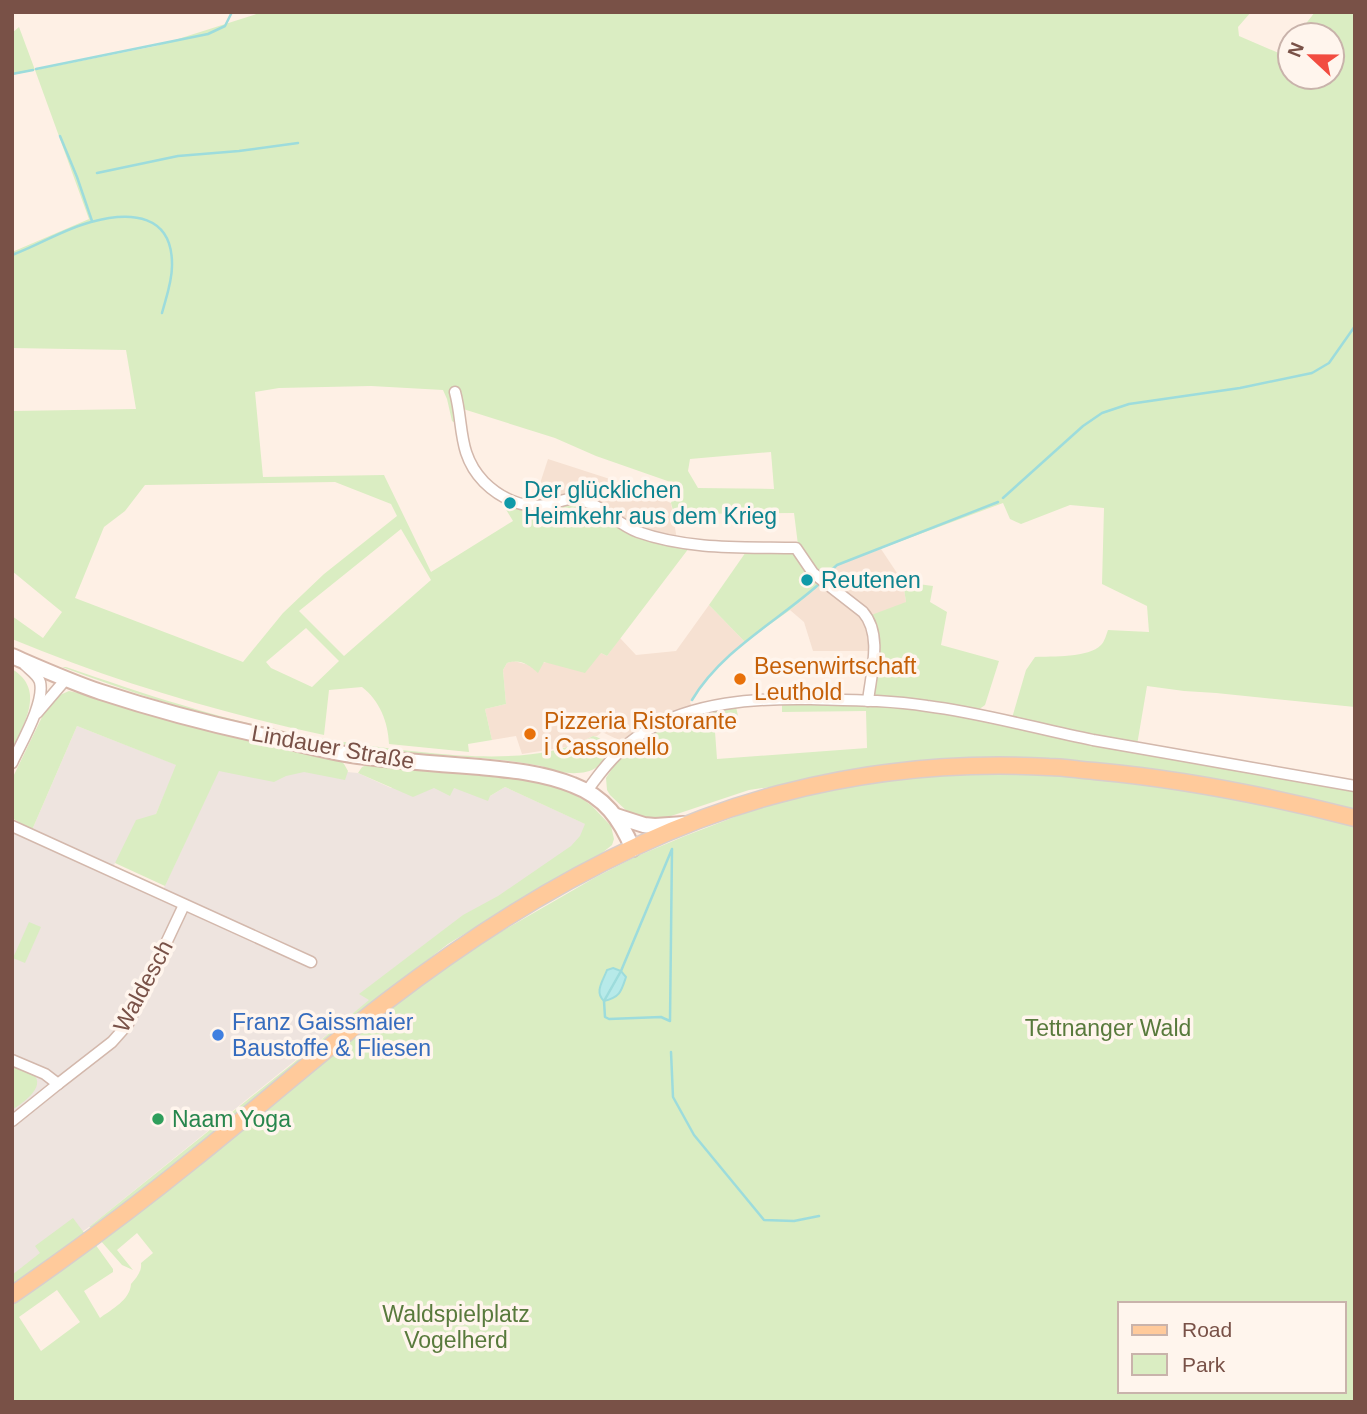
<svg xmlns="http://www.w3.org/2000/svg" width="1367" height="1414" font-family="Helvetica,sans-serif">
	<style>
		.residential { fill: #f6e1d2 }
		.industrial { fill: #eee4df }
		.green { fill: #daedc2; fill-rule: evenodd }
		.water { fill: #b7eae9; stroke: #9ddcdc; stroke-width: 2 }
		.lines { fill: none; stroke-linecap: round; stroke-linejoin: round }
		.stream { stroke: #9ddcdc; stroke-width: 2.5 }
		.minor-casing { stroke: #d3b8ac; stroke-width: 13 }
		.secondary-casing { stroke: #d6b6a9; stroke-width: 18 }
		.primary-casing { stroke: #d9cecb; stroke-width: 19 }
		.minor { stroke: #fff; stroke-width: 10 }
		.secondary { stroke: #fff; stroke-width: 14 }
		.primary { stroke: #ffca9b; stroke-width: 16 }
		.culture-dot { fill: #0f9aa8; stroke: #fff5ed; stroke-width: 2.5 }
		.food-dot { fill: #e8710a; stroke: #fff5ed; stroke-width: 2.5 }
		.shop-dot { fill: #3f7fe0; stroke: #fff5ed; stroke-width: 2.5 }
		.leisure-dot { fill: #2e9e5b; stroke: #fff5ed; stroke-width: 2.5 }
		.labels { text-anchor: middle; dominant-baseline: central; stroke-width: 7; stroke-linejoin: round; paint-order: stroke }
		.culture-label { font-size: 23px; fill: #0d838f; stroke: #fff5ed; text-anchor: start }
		.food-label { font-size: 23px; fill: #c56008; stroke: #fff5ed; text-anchor: start }
		.street-label { font-size: 23px; fill: #795147; stroke: #fff5ed }
		.shop-label { font-size: 23px; fill: #366cbe; stroke: #fff5ed; text-anchor: start }
		.park-label { font-size: 23px; fill: #587a3c; stroke: #fff5ed }
		.leisure-label { font-size: 23px; fill: #27864d; stroke: #fff5ed; text-anchor: start }
	</style>
	<rect width="100%" height="100%" fill="#fef0e5"/>
	<g class="residential">
		<path d="M548,459l68,22 55,22 6,37 -144,-35z"/>
		<path d="M881,549l22,33 3,20 -35,49h-58l-9,-29 -14,-12 30,-25 3,-6 14,-14z"/>
		<path d="M709,605l36,37 -36,33 -19,27 2,5 -55,24 -14,11 -21,-10 -5,4h-4l-21,10 -50,8 -6,-18 -24,4 -7,-31 21,-5 -3,-34 4,-7 7,-2 15,4 72,-12 6,3 13,-18 16,17 40,-4z"/>
	</g>
	<path class="industrial" d="M77,726l100,39 -21,49 -41,49 -4,9 50,22 69,-148 96,24 32,3 33,15h63l36,8 15,-9 87,40 -9,19 -213,154 -281,227 -77,55v-451l67,30 -47,-31z"/>
	<g class="green">
		<path d="M263,12h988l-13,15 1,9 42,18 9,-11v34h42v-42h-35l18,-23h40v695l-139,-14 -32,-2 -37,-5 -10,59 -125,-27 14,-48 9,-13c17,-1 54,1 66,-12 4,-4 5,-10 7,-15l41,2 -2,-26 -45,-22 2,-76 -34,-3 -49,19 -11,-5 -7,-16 -166,62 -14,14 -25,-34 -4,-32 -120,1 -3,-11 8,-18 -83,-29 -41,-18 -95,-30 -3,16 -5,-3 -5,-22 -4,-9 -72,-4 -92,2 -24,4 8,85 121,-2 47,97 82,-51 -11,-18 3,-5 10,5 59,-3 40,22 75,26 -82,108 -6,-3 -16,20 -41,-11 -6,11c-10,-9 -18,-14 -31,-10l-4,7 3,34 -21,5 7,31 -24,4 1,8 -80,-8c-1,-22 -9,-43 -27,-57l-33,3 -5,45c-107,-23 -211,-54 -312,-96v-23l31,22 19,-26 -50,-41v-160l124,-2 -10,-59 -114,-2v-96l77,-33 -54,-149 -23,5v-42l7,-6 16,43 121,-24zM771,452l3,37 -76,-1 -10,-17 2,-12zM335,482l56,22 6,12 -73,58 -41,39 -40,49 -168,-64 29,-71 21,-16 20,-26zM401,529l30,51 -87,76 -45,-45zM306,628l33,33 -27,26 -41,-19 -5,-6z"/>
		<path d="M748,549l43,2 7,5 22,29 -30,25 -45,32 -36,-37z"/>
		<path d="M903,582l30,4 -3,16 17,10 -6,33 58,16 -14,44 -7,5 -101,-13 -6,-6 5,-45 -10,-29 40,-15z"/>
		<path d="M62,667h4c39,13 77,27 116,38 81,25 165,40 249,48 50,5 118,8 162,-17 17,3 18,21 4,31 -9,7 -25,7 -36,5 -8,-2 -17,-6 -26,-7 -59,-11 -120,-8 -180,-18 -100,-16 -198,-44 -293,-80z"/>
		<path d="M12,669c34,21 12,53 1,81z"/>
		<path d="M69,691l14,3 78,24 178,41 5,5 4,7 -3,9 -41,-8 -18,4 -12,6 -55,-11 -54,115 -50,-23 21,-43 20,-6 20,-49 -99,-39 -45,104 -20,-12v-39l30,-62 9,-15 9,-7z"/>
		<path d="M782,704l85,1 58,5 185,38 130,21 115,22v20l-287,-49 -277,22 -42,6 -93,31 -25,-6 -21,-20 -3,-5 -1,-12 16,-24 33,-24 17,-7 5,6 29,-7 5,-12 25,-3 2,9 -24,2 3,41 150,-11 -1,-37 -84,1z"/>
		<path d="M369,764l127,12 38,5 27,7 23,12 8,6 19,20 3,13 -2,6 -10,8 -54,30 -100,61 -118,92 -161,133 -77,59 -3,-1 202,-162 78,-65 -10,-6 104,-79 35,-19 73,-50 9,-10 5,-12 -80,-37 -15,9 -2,5 -34,-13 -4,8 -16,-8 -21,9 -55,-24 4,-6z"/>
		<path d="M961,774c41,0 82,-1 123,2 92,8 181,29 271,48v578h-1343v-101l83,-57 18,25v3l-29,19 16,27c12,-9 30,-18 31,-34 5,-6 11,-12 10,-21l12,-10 -16,-20 -20,17 16,20 -11,-5 -22,-25 289,-233 77,-55 130,-75 39,-20 50,-21 60,-23 53,-17 76,-14zM57,1290l23,32 -39,29 -22,-34zM1120,1304h224v87h-224z"/>
		<path d="M29,922l12,5 -16,36 -12,-5z"/>
		<path d="M12,1064c5,3 12,4 17,7 22,13 -6,32 -17,39z"/>
		<path d="M73,1218l12,16 -73,52v-11l28,-22 -5,-7z"/>
	</g>
	<path class="water" d="M613,968l8,3 5,6c-5,15 -6,20 -22,24 -10,-9 -1,-20 3,-31z"/>
	<g class="lines">
		<g class="stream">
			<path d="M36,69l172,-35 17,-8 7,-14"/>
			<path d="M12,74l21,-4"/>
			<path d="M60,136l17,41 15,44"/>
			<path d="M97,173l81,-17 61,-5 59,-8"/>
			<path d="M12,255c27,-10 52,-26 79,-33 40,-11 82,-8 81,44 0,16 -6,32 -10,47"/>
			<path d="M1003,498l80,-72 19,-13 27,-9 111,-16 72,-15 17,-10 26,-37"/>
			<path d="M826,575l11,-10 161,-63"/>
			<path d="M692,700c29,-49 84,-78 126,-115"/>
			<path d="M672,849l-2,172 -9,-4 -52,2 -4,-2 -1,-16 17,-30z"/>
			<path d="M671,1052l2,45 21,38 70,85 30,1 25,-5"/>
		</g>
		<g class="minor-casing">
			<g id="minor">
				<path d="M455,392c9,33 2,62 29,90 16,16 39,27 62,23 11,-2 21,-8 31,-6 23,4 39,25 61,33 51,18 105,15 158,16l17,25 50,39c20,23 8,61 5,89"/>
				<path d="M37,713l29,-34"/>
				<path d="M12,763c9,-20 33,-60 28,-81 -2,-7 -10,-12 -15,-17"/>
				<path d="M587,791c16,-23 34,-45 59,-60 48,-29 109,-33 165,-32 38,1 77,1 116,7 56,7 111,23 166,34 87,16 175,30 262,46"/>
				<path d="M12,826l299,136"/>
				<path d="M12,1060l33,14 13,10 -46,37"/>
				<path d="M58,1084l54,-42 16,-18 56,-119"/>
			</g>
		</g>
		<g class="secondary-casing">
			<g id="secondary">
				<path d="M12,656c30,13 59,26 89,36 55,18 112,33 169,45 29,7 58,15 88,19 41,5 81,8 122,11 31,3 64,6 93,18 32,12 47,34 60,64"/>
				<path d="M616,816l28,9 11,1 29,-2"/>
			</g>
		</g>
		<g class="primary-casing">
			<path id="primary" d="M12,1295c62,-43 123,-88 182,-136 65,-52 127,-107 193,-158 115,-88 251,-170 392,-207 87,-23 180,-32 270,-27 15,0 30,3 45,4 88,8 175,25 261,47"/>
		</g>
		<use href="#minor" class="minor"/>
		<use href="#secondary" class="secondary"/>
		<use href="#primary" class="primary"/>
	</g>
	<g class="culture-dot">
		<circle cx="510" cy="503" r="7"/>
		<circle cx="807" cy="580" r="7"/>
	</g>
	<g class="food-dot">
		<circle cx="740" cy="679" r="7"/>
		<circle cx="530" cy="734" r="7"/>
	</g>
	<circle class="shop-dot" cx="218" cy="1035" r="7"/>
	<circle class="leisure-dot" cx="158" cy="1119" r="7"/>
	<g class="labels">
		<g class="culture-label">
			<text x="524" y="490">Der glücklichen<tspan x="524" dy="26">Heimkehr aus dem Krieg</tspan></text>
			<text x="821" y="580">Reutenen</text>
		</g>
		<g class="food-label">
			<text x="754" y="666">Besenwirtschaft<tspan x="754" dy="26">Leuthold</tspan></text>
			<text x="544" y="721">Pizzeria Ristorante<tspan x="544" dy="26">i Cassonello</tspan></text>
		</g>
		<g class="street-label">
			<text transform="translate(333 747) rotate(10)">Lindauer Straße</text>
			<text transform="translate(143 986) rotate(-62)">Waldesch</text>
		</g>
		<g class="shop-label">
			<text x="232" y="1022">Franz Gaissmaier<tspan x="232" dy="26">Baustoffe &amp; Fliesen</tspan></text>
		</g>
		<g class="park-label">
			<text x="1108" y="1028">Tettnanger Wald</text>
			<text x="456" y="1314">Waldspielplatz<tspan x="456" dy="26">Vogelherd</tspan></text>
		</g>
		<g class="leisure-label">
			<text x="172" y="1119">Naam Yoga</text>
		</g>
	</g>
	<rect width="1367" height="1414" fill="none" stroke="#795147" stroke-width="28"/>
	<rect x="1118" y="1302" width="228" height="91" fill="#fff5ed" stroke="#c9b3ab" stroke-width="2"/>
	<rect x="1132" y="1325" width="35" height="10" fill="#ffca9b" stroke="#c9b3ab" stroke-width="2"/>
	<text x="1182" y="1337" font-size="21" fill="#795147">Road</text>
	<rect x="1132" y="1354" width="35" height="21" fill="#daedc2" stroke="#c9b3ab" stroke-width="2"/>
	<text x="1182" y="1372" font-size="21" fill="#795147">Park</text>
	<g transform="translate(1311 56) rotate(292)"><circle r="33" fill="#fff5ed" stroke="#c9b3ab" stroke-width="2"/>
	<path d="M0-5L12 26L0 18L-12 26Z" fill="#f24c40"/>
	<text y="-10" font-size="19" font-weight="bold" text-anchor="middle" fill="#795147">N</text>
	</g>
</svg>
